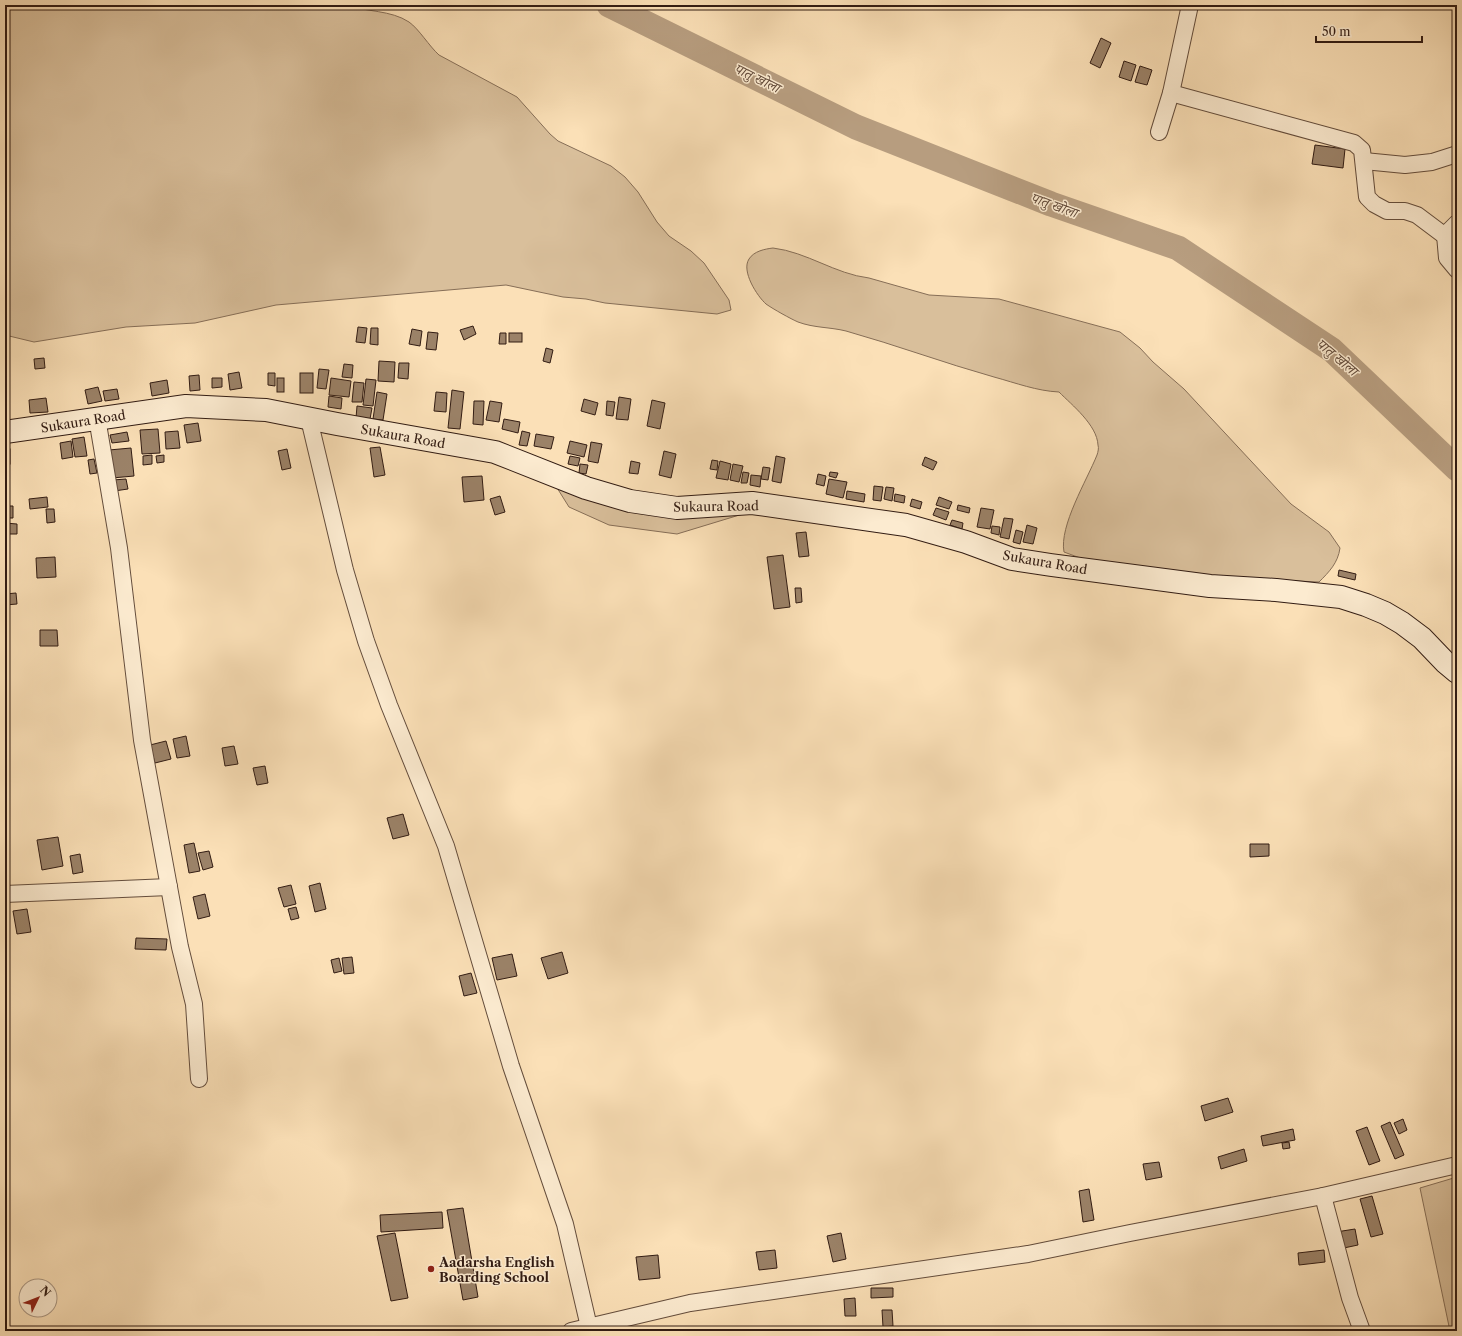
<svg xmlns="http://www.w3.org/2000/svg" width="1462" height="1336" font-family="'Libre Caslon Text','Noto Serif Devanagari',serif">
	<style>
		.green { fill: #d9bf9b; stroke: #866e57 }
		.lines { fill: none; stroke-linecap: round; stroke-linejoin: round }
		.river { stroke: #b79d7f; stroke-width: 25 }
		.building { fill: #9b8268; stroke: #321c13 }
		.street-casing { stroke: #644d3c; stroke-width: 18 }
		.secondary-casing { stroke: #321c13; stroke-width: 24 }
		.street { stroke: #fcebd0; stroke-width: 16 }
		.secondary { stroke: #fcebd0; stroke-width: 22 }
		.poi-dot { fill: #8f2418; stroke: #fcebd0; stroke-width: 1.5 }
		.labels { text-anchor: middle; dominant-baseline: central; stroke-width: 3; stroke-linejoin: round; paint-order: stroke }
		.street-label { font-size: 13px; fill: #321c13; stroke: #fcebd0 }
		.poi-label { font-size: 13px; font-weight: bold; fill: #321c13; stroke: #fcebd0; text-anchor: start }
		.water-label { font-size: 14px; font-style: italic; fill: #614939; stroke: #fcebd0 }
	</style>
	<rect width="100%" height="100%" fill="#fbe0b7"/>
	<filter id="stains"><feTurbulence type="fractalNoise" baseFrequency=".005" numOctaves="4"/><feColorMatrix values="0 0 0 0 .2 0 0 0 0 .09 0 0 0 0 .02 0 0 0 .5 -.17"/></filter>
	<radialGradient id="worn" r=".72"><stop offset=".6" stop-color="#630" stop-opacity="0"/><stop offset="1" stop-color="#630" stop-opacity=".3"/></radialGradient>
	<g class="green">
		<path d="M5,5h341c20,7 45,5 63,17 10,7 20,24 30,33l78,42 33,37 8,7 53,25 14,11 13,15 19,30 12,14 22,15 13,12 25,37 2,10 -14,4 -112,-11 -19,-4 -23,-2 -57,-12 -230,20 -81,18 -69,4 -92,15 -29,-7z"/>
		<path d="M773,248c34,4 62,26 96,30l60,17 70,4 121,33 20,16 13,14 31,27 107,115 38,28 11,16c-2,15 -11,24 -21,34l-110,-5 -118,-15 -27,-10c-5,-26 23,-72 33,-97 1,-3 2,-7 1,-10 -1,-20 -26,-40 -39,-53 -22,-1 -43,-9 -65,-15 -50,-14 -98,-32 -148,-46 -16,-4 -32,-3 -48,-9 -7,-3 -25,-13 -32,-18 -9,-8 -25,-33 -17,-45 5,-8 16,-10 24,-11z"/>
		<path d="M554,483l192,30 -69,21 -68,-9 -40,-18z"/>
		<path d="M1457,1177v154h-7l-30,-143z"/>
	</g>
	<g class="lines">
		<path class="river" d="M609,5l247,122 195,77 127,44 154,102 125,119"/>
	</g>
	<g class="building">
		<path d="M1101,38l10,5 -11,25 -10,-5z"/>
		<path d="M1124,61l12,4 -5,16 -12,-4z"/>
		<path d="M1140,66l12,4 -5,15 -12,-3z"/>
		<path d="M1315,145l30,4 -2,19 -31,-4z"/>
		<path d="M473,326l3,8 -12,6 -4,-10z"/>
		<path d="M358,327l9,1 -2,15 -9,-1z"/>
		<path d="M371,328h7v17l-8,-1z"/>
		<path d="M412,329l10,2 -2,15 -11,-2z"/>
		<path d="M428,332l10,1 -2,17 -10,-1z"/>
		<path d="M500,333h6v11h-7z"/>
		<rect x="509" y="333" width="13" height="9"/>
		<path d="M546,348l7,2 -3,13 -7,-2z"/>
		<path d="M44,358l1,10 -10,1 -1,-10z"/>
		<path d="M379,361l16,1 -1,20 -16,-1z"/>
		<path d="M399,363h10l-1,16 -10,-1z"/>
		<path d="M344,364l9,1 -1,13 -10,-1z"/>
		<path d="M319,369l10,1 -3,19 -9,-1z"/>
		<path d="M239,372l3,16 -12,2 -2,-16z"/>
		<path d="M268,373h7v13l-7,-1z"/>
		<rect x="300" y="373" width="13" height="20"/>
		<path d="M199,375l1,15 -10,1 -1,-15z"/>
		<path d="M212,378h10v9l-10,1z"/>
		<rect x="277" y="378" width="7" height="14"/>
		<path d="M331,378l20,3 -2,16 -20,-2z"/>
		<path d="M366,379l10,1 -3,26 -10,-1z"/>
		<path d="M167,380l2,13 -17,3 -2,-13z"/>
		<path d="M354,382l10,1 -2,19h-10z"/>
		<path d="M98,387l4,14 -14,3 -3,-14z"/>
		<path d="M117,389l2,10 -14,2 -2,-10z"/>
		<path d="M452,390l12,2 -4,37 -12,-1z"/>
		<path d="M377,392l10,2 -4,26 -10,-1z"/>
		<path d="M436,392l11,1 -1,19 -12,-1z"/>
		<path d="M329,396l13,2 -1,11 -13,-2z"/>
		<path d="M619,397l12,2 -3,21 -12,-1z"/>
		<path d="M46,398l2,14 -18,1 -1,-13z"/>
		<path d="M584,399l14,4 -3,12 -14,-4z"/>
		<path d="M652,400l13,3 -5,26 -13,-3z"/>
		<path d="M474,401h10l-1,24 -10,-1z"/>
		<path d="M490,401l12,2 -3,19 -13,-2z"/>
		<path d="M607,401l8,1 -2,14 -7,-1z"/>
		<path d="M357,406l15,2 -2,11 -14,-1z"/>
		<path d="M504,419l16,3 -2,11 -16,-4z"/>
		<path d="M198,423l3,18 -14,2 -3,-18z"/>
		<path d="M158,429l2,24 -18,1 -2,-24z"/>
		<path d="M178,431l2,17 -14,1 -1,-17z"/>
		<path d="M522,431l8,2 -3,13 -8,-1z"/>
		<path d="M127,432l2,9 -17,2 -2,-8z"/>
		<path d="M536,434l18,3 -3,12 -17,-3z"/>
		<path d="M84,437l3,19 -12,1 -3,-18z"/>
		<path d="M71,441l2,16 -11,2 -2,-16z"/>
		<path d="M570,441l17,4 -3,12 -17,-4z"/>
		<path d="M591,442l11,2 -4,19 -10,-2z"/>
		<path d="M380,447l5,28 -11,2 -4,-29z"/>
		<path d="M131,448l3,28 -22,2 -3,-28z"/>
		<rect x="5" y="449" width="5" height="15"/>
		<path d="M287,449l4,19 -9,2 -4,-19z"/>
		<path d="M664,451l12,3 -5,24 -12,-3z"/>
		<path d="M152,455v9l-9,1v-9z"/>
		<path d="M164,455v7l-7,1 -1,-7z"/>
		<path d="M570,456l10,2 -2,8 -10,-2z"/>
		<path d="M776,456l9,2 -4,25 -9,-2z"/>
		<path d="M925,457l12,5 -4,8 -11,-5z"/>
		<path d="M94,459l3,14 -7,1 -2,-14z"/>
		<path d="M712,460l6,1 -1,9 -7,-1z"/>
		<path d="M631,461l9,2 -2,11 -9,-1z"/>
		<path d="M720,461l11,3 -3,16 -12,-2z"/>
		<path d="M580,464l8,1 -2,9 -7,-1z"/>
		<path d="M733,464l10,2 -4,16 -9,-2z"/>
		<path d="M763,467l7,1 -2,12 -7,-1z"/>
		<path d="M743,472l6,1 -2,10h-6z"/>
		<path d="M830,472l8,1 -2,5 -7,-2z"/>
		<path d="M818,474l8,2 -2,10 -8,-2z"/>
		<path d="M751,475l10,1 -1,11 -10,-2z"/>
		<path d="M482,476l2,24 -20,2 -2,-25z"/>
		<path d="M126,479l2,10 -14,2 -1,-11z"/>
		<path d="M829,479l18,3 -4,16 -17,-4z"/>
		<path d="M874,486l9,1 -2,14 -8,-1z"/>
		<path d="M886,487l8,1 -2,13 -8,-2z"/>
		<path d="M847,491l18,3 -1,8 -18,-3z"/>
		<path d="M895,494l10,2 -1,7 -10,-2z"/>
		<path d="M500,496l5,16 -10,3 -5,-16z"/>
		<path d="M47,497l1,10 -18,2 -1,-10z"/>
		<path d="M939,497l13,5 -3,7 -13,-4z"/>
		<path d="M912,499l10,3 -2,7 -10,-3z"/>
		<path d="M958,505l12,3 -1,5 -12,-3z"/>
		<path d="M6,506h7v12h-6z"/>
		<path d="M936,508l13,4 -3,8 -13,-5z"/>
		<path d="M981,508l13,2 -4,19 -13,-2z"/>
		<path d="M46,509h8l1,13 -8,1z"/>
		<path d="M1004,518l9,1 -4,20 -9,-2z"/>
		<path d="M952,520l11,3 -1,6 -12,-4z"/>
		<path d="M5,523l12,1v10h-12z"/>
		<path d="M1027,525l10,3 -4,16 -10,-2z"/>
		<path d="M992,526l8,1 -1,8 -8,-2z"/>
		<path d="M1016,530l7,2 -3,12 -7,-2z"/>
		<path d="M806,532l3,24 -10,1 -3,-24z"/>
		<path d="M783,555l7,52 -16,2 -7,-52z"/>
		<path d="M55,557l1,20 -19,1 -1,-20z"/>
		<path d="M1339,570l17,4 -1,6 -17,-4z"/>
		<path d="M795,588h6l1,14 -6,1z"/>
		<path d="M16,593l1,11 -12,1v-11z"/>
		<path d="M40,630h17l1,16h-18z"/>
		<path d="M186,736l4,20 -13,2 -4,-19z"/>
		<path d="M166,741l5,18 -16,4 -5,-18z"/>
		<path d="M234,746l4,18 -13,2 -3,-18z"/>
		<path d="M265,766l3,17 -11,2 -4,-17z"/>
		<path d="M403,814l6,21 -16,4 -6,-21z"/>
		<path d="M58,837l5,29 -21,4 -5,-30z"/>
		<path d="M194,843l6,28 -11,2 -5,-28z"/>
		<path d="M1250,844h19v12l-19,1z"/>
		<path d="M209,851l4,16 -10,3 -5,-17z"/>
		<path d="M80,854l3,18 -10,2 -3,-18z"/>
		<path d="M320,883l6,26 -11,3 -6,-26z"/>
		<path d="M291,885l5,19 -12,3 -6,-19z"/>
		<path d="M205,894l5,22 -12,3 -5,-22z"/>
		<path d="M296,907l3,11 -8,2 -3,-11z"/>
		<path d="M27,909l4,23 -14,2 -4,-23z"/>
		<path d="M136,938l31,1 -1,11 -31,-1z"/>
		<path d="M562,952l6,21 -20,6 -7,-21z"/>
		<path d="M512,954l5,22 -20,4 -5,-22z"/>
		<path d="M352,957l2,16 -10,1 -2,-16z"/>
		<path d="M339,958l3,13 -8,2 -3,-13z"/>
		<path d="M471,973l6,20 -13,3 -5,-20z"/>
		<path d="M1228,1098l5,14 -28,9 -4,-15z"/>
		<path d="M1403,1119l4,11 -8,4 -5,-11z"/>
		<path d="M1390,1122l14,33 -9,4 -14,-33z"/>
		<path d="M1367,1127l13,34 -11,4 -13,-34z"/>
		<path d="M1293,1129l2,11 -32,6 -2,-10z"/>
		<path d="M1289,1142l1,6 -7,1 -1,-6z"/>
		<path d="M1244,1149l3,12 -26,8 -3,-12z"/>
		<path d="M1159,1162l3,15 -16,3 -3,-16z"/>
		<path d="M1089,1189l5,31 -11,2 -4,-31z"/>
		<path d="M1372,1196l11,38 -12,3 -11,-38z"/>
		<path d="M463,1208l15,89 -15,3 -16,-90z"/>
		<path d="M442,1212l1,16 -62,4 -1,-17z"/>
		<path d="M1355,1229l3,16 -19,4 -3,-17z"/>
		<path d="M395,1233l13,65 -17,3 -14,-65z"/>
		<path d="M841,1233l5,26 -13,3 -6,-26z"/>
		<path d="M775,1250l2,18 -18,2 -3,-18z"/>
		<path d="M1324,1250l1,12 -26,3 -1,-12z"/>
		<path d="M658,1255l2,23 -21,2 -3,-23z"/>
		<path d="M871,1288h22v9l-22,1z"/>
		<path d="M855,1298l1,18h-11l-1,-17z"/>
		<path d="M882,1310h10l1,16 -10,1z"/>
	</g>
	<g class="lines">
		<g class="street-casing">
			<g id="street">
				<path d="M1171,93l183,50 8,7 5,47 7,7 13,7h18l12,4 40,30"/>
				<path d="M1159,132l12,-39 19,-88"/>
				<path d="M1364,161l41,4 27,-3 25,-8"/>
				<path d="M1457,223l-12,12 2,23 10,12"/>
				<path d="M97,418l22,130 23,192 38,207 14,57 5,75"/>
				<path d="M309,419l36,151 21,71 23,64 57,141 65,220 54,158 24,103"/>
				<path d="M5,894l164,-7"/>
				<path d="M1323,1196l27,102 12,33"/>
				<path d="M571,1331l119,-28 338,-49 102,-21 193,-37 134,-31"/>
			</g>
		</g>
		<g class="secondary-casing">
			<path id="secondary" d="M5,432l181,-26 80,4 71,14 158,28 91,36 44,13 47,7 75,-5 154,22 60,17 46,17 39,6 159,21 66,4 65,7 25,8 19,8 17,10 20,15 23,24 12,10"/>
		</g>
		<use href="#street" class="street"/>
		<use href="#secondary" class="secondary"/>
	</g>
	<circle class="poi-dot" cx="431" cy="1269" r="4"/>
	<g class="labels">
		<g class="street-label">
			<text transform="translate(83 421) rotate(-9)">Sukaura Road</text>
			<text transform="translate(403 436) rotate(10)">Sukaura Road</text>
			<text transform="translate(716 506) rotate(-1)">Sukaura Road</text>
			<text transform="translate(1045 562) rotate(10)">Sukaura Road</text>
		</g>
		<g class="poi-label">
			<text x="439" y="1262">Aadarsha English<tspan x="439" dy="15">Boarding School</tspan></text>
		</g>
		<g class="water-label">
			<text transform="translate(757 78) rotate(26)">पातु खोला</text>
			<text transform="translate(1054 205) rotate(20)">पातु खोला</text>
			<text transform="translate(1337 357) rotate(40)">पातु खोला</text>
		</g>
	</g>
	<rect width="1462" height="1336" fill="none" stroke="#fbe0b7" stroke-width="20"/>
	<rect x="6" y="6" width="1450" height="1324" fill="none" stroke="#321c13" stroke-width="2"/>
	<rect x="10" y="10" width="1442" height="1316" fill="none" stroke="#321c13"/>
	<g transform="translate(38 1298) rotate(47)"><circle r="19" fill="#fcebd0" stroke="#ab9884"/>
	<path d="M0-3L7 15L0 10L-7 15Z" fill="#8f2418"/>
	<text y="-6" font-size="11" font-weight="bold" text-anchor="middle" fill="#321c13">N</text>
	</g>
	<path d="M1316 36v6h106v-6" fill="none" stroke="#321c13" stroke-width="2"/>
	<text x="1322" y="36" font-size="12" fill="#321c13" stroke="#fcebd0" stroke-width="3" paint-order="stroke">50 m</text>
	<rect width="100%" height="100%" filter="url(#stains)"/>
	<rect width="100%" height="100%" fill="url(#worn)"/>
</svg>
